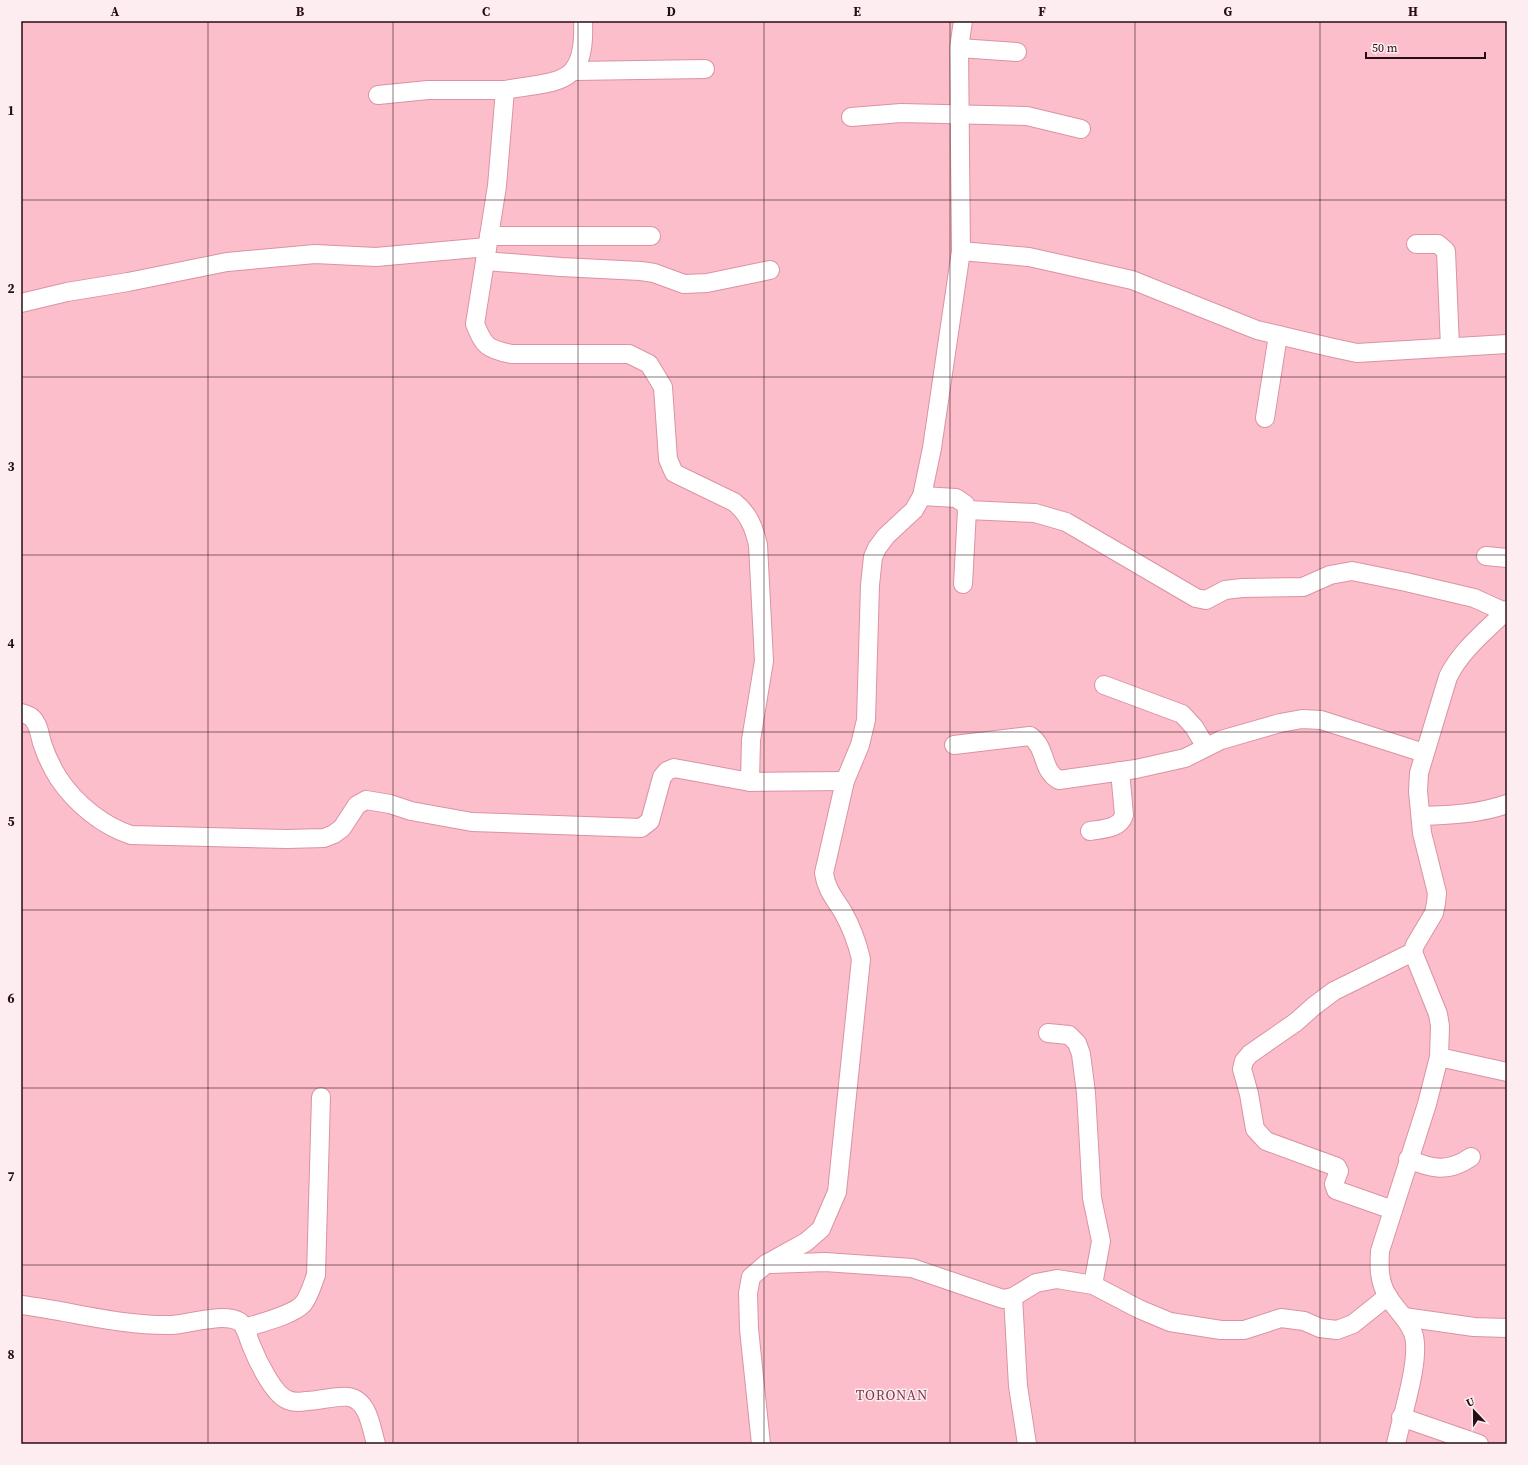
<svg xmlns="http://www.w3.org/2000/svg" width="1528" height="1465" font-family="'Source Serif 4',serif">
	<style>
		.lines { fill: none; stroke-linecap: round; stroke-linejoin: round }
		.minor-casing { stroke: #db93a2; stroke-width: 20 }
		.minor { stroke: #fff; stroke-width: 18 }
		.grid { fill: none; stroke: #270d14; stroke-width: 1; stroke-opacity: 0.55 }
		.labels { text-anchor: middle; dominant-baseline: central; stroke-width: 3; stroke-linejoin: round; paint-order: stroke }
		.quarter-label { font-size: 14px; letter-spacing: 1px; fill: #7a3b4b; stroke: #fdedf0 }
		.neatline { fill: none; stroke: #270d14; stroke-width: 1.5 }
		.grid-label { font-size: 13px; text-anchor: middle; font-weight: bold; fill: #270d14 }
	</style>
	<rect width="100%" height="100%" fill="#fbbeca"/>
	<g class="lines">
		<g class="minor-casing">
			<g id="minor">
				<path d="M583,21c3,67 -25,59 -78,69l-8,96 -22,138c9,22 12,25 36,30h118l20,10 14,23 5,72 6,14 60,29c14,11 20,25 24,43l6,116 -13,79 -1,42"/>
				<path d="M959,48l58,4"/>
				<path d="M574,71l131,-2"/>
				<path d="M378,95l50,-5h77"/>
				<path d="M851,117l50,-4 126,3 54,13"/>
				<path d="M489,236h162"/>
				<path d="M1416,244h22l8,7 4,96"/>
				<path d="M961,251l68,6 103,23 125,50 72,17 28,6 150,-9"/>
				<path d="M485,261l76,6 80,4 13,2 30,11 23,-1 63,-13"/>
				<path d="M21,303l46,-11 61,-10 99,-20 88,-8 61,3 111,-10"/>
				<path d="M1265,418l13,-83"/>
				<path d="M922,496l34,2 9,6 2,6 -4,74"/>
				<path d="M967,510l68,3 31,9 130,76 10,2 19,-10 17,-2 61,-1 27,-12 22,-4 54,11 68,16 31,14"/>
				<path d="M1486,556l21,2"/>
				<path d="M1104,685l78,29 12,13 12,20"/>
				<path d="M21,713c4,1 8,2 11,5 6,5 8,17 10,25 4,12 10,25 17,36 17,25 44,47 72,56l156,4 37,-1 10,-4 8,-6 15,-23 9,-5 24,4 21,7 61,11 169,6 9,-7 12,-44 5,-6 7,-3 76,14 95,-1"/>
				<path d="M954,745l76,-9c17,11 11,35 29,44l77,-11 49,-11 36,-18 59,-17 22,-4 19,1 103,33"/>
				<path d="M1421,816c29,-1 58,-2 86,-12"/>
				<path d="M1090,831c12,-2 30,-2 34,-16l-4,-44"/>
				<path d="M1048,1033l21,2 8,8 4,11 5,39 6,105 9,43 -8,44"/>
				<path d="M1439,1057l68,15"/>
				<path d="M1408,1159c24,10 40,14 63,-2"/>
				<path d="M1393,1210l-57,-20 -2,-6 5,-13 -2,-4 -71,-26 -11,-12 -6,-35 -7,-25 2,-8 6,-7 46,-32 18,-16 20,-15 79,-39"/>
				<path d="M771,1264l54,-2 87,6 91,31 10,-2 23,-14 21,-4 36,6 46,24 31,13 51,8h23l37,-12 23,3 16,7 17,2 16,-6 35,-28"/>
				<path d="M1013,1297l5,89 9,58"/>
				<path d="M21,1305c50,6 99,21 150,20 18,-1 53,-13 69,-3 7,6 8,17 12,25 5,13 21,46 34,52 7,4 14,3 21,2 11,0 32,-6 42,-4 20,4 22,31 27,47"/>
				<path d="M1404,1317l70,10 33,1"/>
				<path d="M245,1328c15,-5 48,-13 58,-24 7,-9 9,-19 13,-29l5,-178"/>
				<path d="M1401,1417l78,27"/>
				<path d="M761,1444l-12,-115 -1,-36 3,-16 15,-13 40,-22 15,-13 16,-37 24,-233c-4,-17 -9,-31 -18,-47 -8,-13 -17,-23 -19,-39l21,-92 15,-36 6,-25 4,-135 3,-28 4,-9 9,-12 28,-26 8,-14 10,-48 29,-197 -2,-203 4,-27"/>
				<path d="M1396,1444c5,-26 26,-87 17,-111 -5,-14 -18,-24 -26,-38 -8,-14 -8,-28 -7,-44l47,-147 12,-47 1,-31 -2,-12 -25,-62 2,-7 19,-32 2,-10 1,-10 -15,-60 -4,-42 1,-18 29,-96c13,-27 38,-46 59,-67"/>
			</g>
		</g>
		<use href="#minor" class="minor"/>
	</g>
	<path class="grid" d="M208,21v1423M393,21v1423M578,21v1423M764,21v1423M950,21v1423M1135,21v1423M1320,21v1423M21,200h1486M21,377h1486M21,555h1486M21,732h1486M21,910h1486M21,1088h1486M21,1265h1486"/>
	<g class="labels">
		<g class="quarter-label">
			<text x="892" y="1395">TORONAN</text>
		</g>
	</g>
	<rect width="1528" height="1465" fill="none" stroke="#fdedf0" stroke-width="44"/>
	<g transform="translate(1474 1411) rotate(338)" stroke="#fdedf0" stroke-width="3" paint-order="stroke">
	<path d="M0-3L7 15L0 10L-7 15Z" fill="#270d14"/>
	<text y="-6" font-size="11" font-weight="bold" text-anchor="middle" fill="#270d14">U</text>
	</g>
	<path d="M1366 52v6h119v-6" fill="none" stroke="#270d14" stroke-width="2"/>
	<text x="1372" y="52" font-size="12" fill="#270d14" stroke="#fdedf0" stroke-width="3" paint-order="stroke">50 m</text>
	<rect x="22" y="22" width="1484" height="1421" class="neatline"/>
	<g class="grid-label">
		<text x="115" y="16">A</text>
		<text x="300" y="16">B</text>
		<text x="486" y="16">C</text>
		<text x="671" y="16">D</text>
		<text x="857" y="16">E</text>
		<text x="1042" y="16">F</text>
		<text x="1228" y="16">G</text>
		<text x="1413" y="16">H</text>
		<text x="11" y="115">1</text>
		<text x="11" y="293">2</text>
		<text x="11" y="471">3</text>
		<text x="11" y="648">4</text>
		<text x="11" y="826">5</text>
		<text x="11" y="1003">6</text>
		<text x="11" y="1181">7</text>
		<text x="11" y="1359">8</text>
	</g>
</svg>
